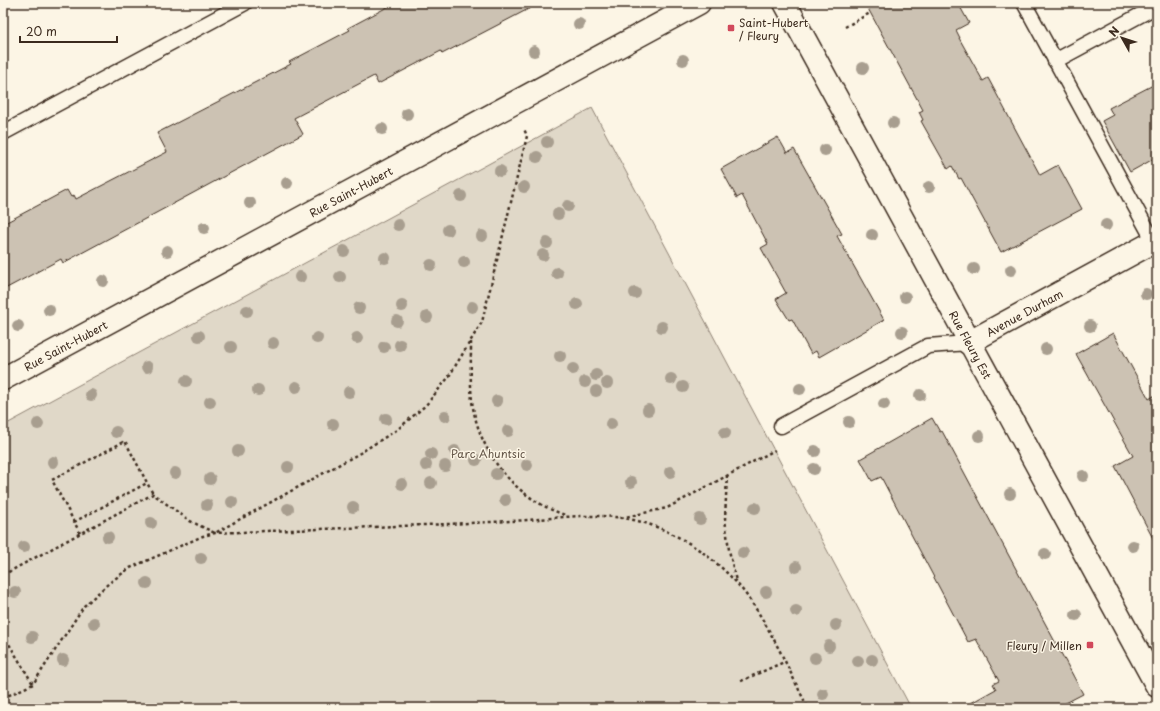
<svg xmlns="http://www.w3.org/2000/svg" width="1160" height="711" font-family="'Playpen Sans',sans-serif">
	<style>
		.green { fill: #e0d8c8; stroke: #8e8173 }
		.building { fill: #ccc2b3; stroke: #3b2a1e }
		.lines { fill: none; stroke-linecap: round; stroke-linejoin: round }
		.service-casing { stroke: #3b2a1e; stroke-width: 17 }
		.minor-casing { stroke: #3b2a1e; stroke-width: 25 }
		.tertiary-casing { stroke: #3b2a1e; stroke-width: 25 }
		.secondary-casing { stroke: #3b2a1e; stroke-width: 25 }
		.path { stroke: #3b2a1e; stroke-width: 2.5; stroke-dasharray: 3 3; stroke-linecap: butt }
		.service { stroke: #fcf5e5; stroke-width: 14 }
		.minor { stroke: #fcf5e5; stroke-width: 22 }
		.tertiary { stroke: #fcf5e5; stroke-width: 22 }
		.secondary { stroke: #fcf5e5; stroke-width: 22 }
		.tree { fill: #a89e8f }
		.poi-dot { fill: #d1495b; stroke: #fcf5e5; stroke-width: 1.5 }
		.labels { text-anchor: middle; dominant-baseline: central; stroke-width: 3; stroke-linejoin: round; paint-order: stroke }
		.poi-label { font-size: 11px; fill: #3b2a1e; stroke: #fcf5e5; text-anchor: start }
		.street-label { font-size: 11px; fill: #3b2a1e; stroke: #fcf5e5 }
		.park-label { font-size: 11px; fill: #645648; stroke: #fcf5e5 }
	</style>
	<rect width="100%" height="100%" fill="#fcf5e5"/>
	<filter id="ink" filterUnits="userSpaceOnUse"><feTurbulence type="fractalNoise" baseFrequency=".025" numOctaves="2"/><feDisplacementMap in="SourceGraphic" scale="8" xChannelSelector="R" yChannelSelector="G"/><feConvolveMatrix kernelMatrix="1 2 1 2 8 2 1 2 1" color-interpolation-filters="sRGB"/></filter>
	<g filter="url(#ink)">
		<path class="green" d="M592,108l319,600h-908v-282z"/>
		<g class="building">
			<path d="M395,3h145l-98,51 -1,-3 -63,33 -4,-8 -80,42 9,16 -240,129 -2,-4 -58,31v-66l64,-34 4,7 3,-2 2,4 91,-47 -10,-19 134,-69 -2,-2 61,-32 -2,-2z"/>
			<path d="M865,3h93l11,20 -13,7 4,8h-1l24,43 5,-3 52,97 18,-10 24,44 -81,43 -40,-74 -2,1 -7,-13 -4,3 -27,-48 2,-1 -4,-8 4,-2z"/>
			<path d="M1157,83v74l-27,15 -28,-51 11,-6 -4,-7z"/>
			<path d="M778,137l9,16 7,-4 48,85 -5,2 47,84 -65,37 -3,-6 -5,3 -19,-35 -3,1 -13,-21 10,-6 -25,-45 7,-4 -26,-49 -5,3 -16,-29z"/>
			<path d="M1113,333l36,66 8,-5v152l-42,-80 18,-10 -57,-102z"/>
			<path d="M932,418l8,14 2,-1 141,263 -27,14h-94l34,-19 -3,-5 6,-3 -23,-42 -8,3 -87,-165 -9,4 -12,-22z"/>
		</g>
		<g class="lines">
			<g class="service-casing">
				<g id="service">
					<path d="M1024,3l133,244"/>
					<path d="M1055,61l102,-55"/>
					<path d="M3,133l242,-130"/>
					<path d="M781,426l147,-80 40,-3"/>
				</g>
			</g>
			<g class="minor-casing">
				<g id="minor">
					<path id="s1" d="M968,343l189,-103"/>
				</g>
			</g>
			<g class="tertiary-casing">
				<g id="tertiary">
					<path id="s2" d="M785,3l372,683"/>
				</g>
			</g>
			<g class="secondary-casing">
				<g id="secondary">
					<path id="s3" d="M3,379l696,-376"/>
				</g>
			</g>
			<g class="path">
				<path d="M834,6l7,-3"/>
				<path d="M845,27l25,-14"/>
				<path d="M471,342c0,19 -1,40 1,59 7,53 43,97 93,114"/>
				<path d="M727,475l-2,44 4,31 7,31"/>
				<path d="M621,518l46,-10 108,-58"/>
				<path d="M74,522l73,-39"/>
				<path d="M80,533l-28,-53 73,-39 28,53"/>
				<path d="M3,547l2,4h-2"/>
				<path d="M3,575l150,-81 37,27 25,12 145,-80 38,-24 28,-24 22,-27 34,-56 45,-186 -3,-7"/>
				<path d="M3,634l30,50"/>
				<path d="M741,681l43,-19"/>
				<path d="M3,698l30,-14 51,-78 25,-23 21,-15 73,-32 12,-3c99,-4 198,-7 296,-12 45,-2 93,-12 137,3 28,9 58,28 79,49 35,33 59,92 81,135"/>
			</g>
			<use href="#service" class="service"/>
			<use href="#minor" class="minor"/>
			<use href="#tertiary" class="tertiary"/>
			<use href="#secondary" class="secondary"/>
		</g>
		<g class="tree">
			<circle cx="579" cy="24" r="6"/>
			<circle cx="534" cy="51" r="6"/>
			<circle cx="683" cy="60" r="6"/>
			<circle cx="863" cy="68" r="6"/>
			<circle cx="407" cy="114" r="6"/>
			<circle cx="893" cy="123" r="6"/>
			<circle cx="382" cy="129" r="6"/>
			<circle cx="547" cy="142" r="6"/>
			<circle cx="825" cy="150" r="6"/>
			<circle cx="537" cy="157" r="6"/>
			<circle cx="500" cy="171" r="6"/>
			<circle cx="287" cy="183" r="6"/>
			<circle cx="524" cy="187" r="6"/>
			<circle cx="929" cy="187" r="6"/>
			<circle cx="461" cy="196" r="6"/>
			<circle cx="250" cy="203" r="6"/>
			<circle cx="568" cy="206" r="6"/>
			<circle cx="558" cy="214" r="6"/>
			<circle cx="398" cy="225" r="6"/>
			<circle cx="1106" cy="225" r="6"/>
			<circle cx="204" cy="228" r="6"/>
			<circle cx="448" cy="230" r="6"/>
			<circle cx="872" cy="235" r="6"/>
			<circle cx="482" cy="236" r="6"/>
			<circle cx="547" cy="243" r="6"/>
			<circle cx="167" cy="251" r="6"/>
			<circle cx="344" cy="251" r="6"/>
			<circle cx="543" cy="255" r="6"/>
			<circle cx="385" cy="258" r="6"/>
			<circle cx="464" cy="262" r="6"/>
			<circle cx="431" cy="265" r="6"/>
			<circle cx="974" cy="269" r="6"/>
			<circle cx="1011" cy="270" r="6"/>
			<circle cx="557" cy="273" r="6"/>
			<circle cx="300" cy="277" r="6"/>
			<circle cx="340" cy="277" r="6"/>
			<circle cx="103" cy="281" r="6"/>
			<circle cx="635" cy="293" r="6"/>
			<circle cx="1146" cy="294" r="6"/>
			<circle cx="905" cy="297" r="6"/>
			<circle cx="577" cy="304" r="6"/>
			<circle cx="402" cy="306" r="6"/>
			<circle cx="472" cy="307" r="6"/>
			<circle cx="359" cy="308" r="6"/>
			<circle cx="49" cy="310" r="6"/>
			<circle cx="247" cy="311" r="6"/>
			<circle cx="427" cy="317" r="6"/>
			<circle cx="397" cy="321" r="6"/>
			<circle cx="18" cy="326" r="6"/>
			<circle cx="1090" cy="326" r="6"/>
			<circle cx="662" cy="327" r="6"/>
			<circle cx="902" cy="332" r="6"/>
			<circle cx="199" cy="336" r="6"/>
			<circle cx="317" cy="338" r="6"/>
			<circle cx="357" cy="338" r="6"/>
			<circle cx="273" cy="343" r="6"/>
			<circle cx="400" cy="345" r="6"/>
			<circle cx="231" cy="347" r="6"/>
			<circle cx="384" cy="347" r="6"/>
			<circle cx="1046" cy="349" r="6"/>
			<circle cx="560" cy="356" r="6"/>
			<circle cx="147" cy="367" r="6"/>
			<circle cx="573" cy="369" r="6"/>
			<circle cx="596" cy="375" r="6"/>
			<circle cx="671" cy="379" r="6"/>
			<circle cx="186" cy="381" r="6"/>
			<circle cx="585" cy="382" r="6"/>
			<circle cx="607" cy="383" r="6"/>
			<circle cx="296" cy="387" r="6"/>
			<circle cx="683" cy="387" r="6"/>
			<circle cx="800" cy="389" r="6"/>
			<circle cx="258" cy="390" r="6"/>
			<circle cx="596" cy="391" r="6"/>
			<circle cx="349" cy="392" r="6"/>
			<circle cx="91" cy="395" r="6"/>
			<circle cx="920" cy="395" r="6"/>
			<circle cx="497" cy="401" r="6"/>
			<circle cx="210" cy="402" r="6"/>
			<circle cx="884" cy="404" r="6"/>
			<circle cx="648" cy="410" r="6"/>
			<circle cx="445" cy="416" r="6"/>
			<circle cx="386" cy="419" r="6"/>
			<circle cx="849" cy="422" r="6"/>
			<circle cx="38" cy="424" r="6"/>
			<circle cx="333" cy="424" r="6"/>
			<circle cx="611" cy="424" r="6"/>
			<circle cx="508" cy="431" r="6"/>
			<circle cx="116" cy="432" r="6"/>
			<circle cx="725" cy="433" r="6"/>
			<circle cx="979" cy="436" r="6"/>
			<circle cx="238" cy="451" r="6"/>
			<circle cx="455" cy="451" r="6"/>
			<circle cx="815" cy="451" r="6"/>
			<circle cx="431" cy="454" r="6"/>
			<circle cx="476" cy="460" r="6"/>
			<circle cx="53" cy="462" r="6"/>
			<circle cx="426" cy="465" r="6"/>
			<circle cx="527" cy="465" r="6"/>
			<circle cx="445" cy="466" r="6"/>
			<circle cx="288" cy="467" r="6"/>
			<circle cx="814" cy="469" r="6"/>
			<circle cx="670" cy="472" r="6"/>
			<circle cx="175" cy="473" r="6"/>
			<circle cx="496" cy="474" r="6"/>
			<circle cx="1083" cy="476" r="6"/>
			<circle cx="210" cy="479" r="6"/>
			<circle cx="631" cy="482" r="6"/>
			<circle cx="431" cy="483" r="6"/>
			<circle cx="402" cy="484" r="6"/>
			<circle cx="1010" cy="494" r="6"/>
			<circle cx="505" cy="500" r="6"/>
			<circle cx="232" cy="502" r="6"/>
			<circle cx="207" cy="505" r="6"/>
			<circle cx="353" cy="507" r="6"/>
			<circle cx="755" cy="508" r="6"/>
			<circle cx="288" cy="509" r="6"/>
			<circle cx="700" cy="519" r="6"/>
			<circle cx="151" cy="523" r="6"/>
			<circle cx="108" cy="537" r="6"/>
			<circle cx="1133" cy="546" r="6"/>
			<circle cx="24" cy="547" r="6"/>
			<circle cx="743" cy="553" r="6"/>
			<circle cx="1045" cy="554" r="6"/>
			<circle cx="201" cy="558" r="6"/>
			<circle cx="796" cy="567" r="6"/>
			<circle cx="147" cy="583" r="6"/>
			<circle cx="15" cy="592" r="6"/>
			<circle cx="766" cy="592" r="6"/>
			<circle cx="796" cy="611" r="6"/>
			<circle cx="1076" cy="615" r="6"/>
			<circle cx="94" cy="623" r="6"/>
			<circle cx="836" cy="625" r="6"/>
			<circle cx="32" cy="637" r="6"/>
			<circle cx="829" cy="646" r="6"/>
			<circle cx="815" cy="658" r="6"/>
			<circle cx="63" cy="660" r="6"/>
			<circle cx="872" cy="660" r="6"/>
			<circle cx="858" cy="661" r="6"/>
			<circle cx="823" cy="694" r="6"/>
		</g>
	</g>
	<g class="poi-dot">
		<rect x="727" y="24" width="8" height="8" rx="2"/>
		<rect x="1086" y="641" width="8" height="8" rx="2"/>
	</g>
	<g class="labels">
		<g class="poi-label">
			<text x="739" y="22">Saint-Hubert<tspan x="739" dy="13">/ Fleury</tspan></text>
			<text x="1082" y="645" text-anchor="end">Fleury / Millen</text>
		</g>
		<g class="street-label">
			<text stroke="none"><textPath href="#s3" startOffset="395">Rue Saint-Hubert</textPath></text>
			<text stroke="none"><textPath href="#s1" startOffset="64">Avenue Durham</textPath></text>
			<text stroke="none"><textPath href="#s3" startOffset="71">Rue Saint-Hubert</textPath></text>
			<text stroke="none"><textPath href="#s2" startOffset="389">Rue Fleury Est</textPath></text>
		</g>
		<g class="park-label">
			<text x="488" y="453">Parc Ahuntsic</text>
		</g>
	</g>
	<rect width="1160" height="711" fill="none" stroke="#fcf5e5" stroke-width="16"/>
	<rect x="8" y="8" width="1144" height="695" fill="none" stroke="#3b2a1e" stroke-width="1.5" filter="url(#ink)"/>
	<g transform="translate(1122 38) rotate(309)" stroke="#fcf5e5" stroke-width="3" paint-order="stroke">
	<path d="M0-3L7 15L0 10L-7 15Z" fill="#3b2a1e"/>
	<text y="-6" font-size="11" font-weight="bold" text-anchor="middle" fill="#3b2a1e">N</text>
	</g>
	<path d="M20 36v6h97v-6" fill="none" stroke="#3b2a1e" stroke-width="2"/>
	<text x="26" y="36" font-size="12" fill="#3b2a1e" stroke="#fcf5e5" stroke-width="3" paint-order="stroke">20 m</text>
</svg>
